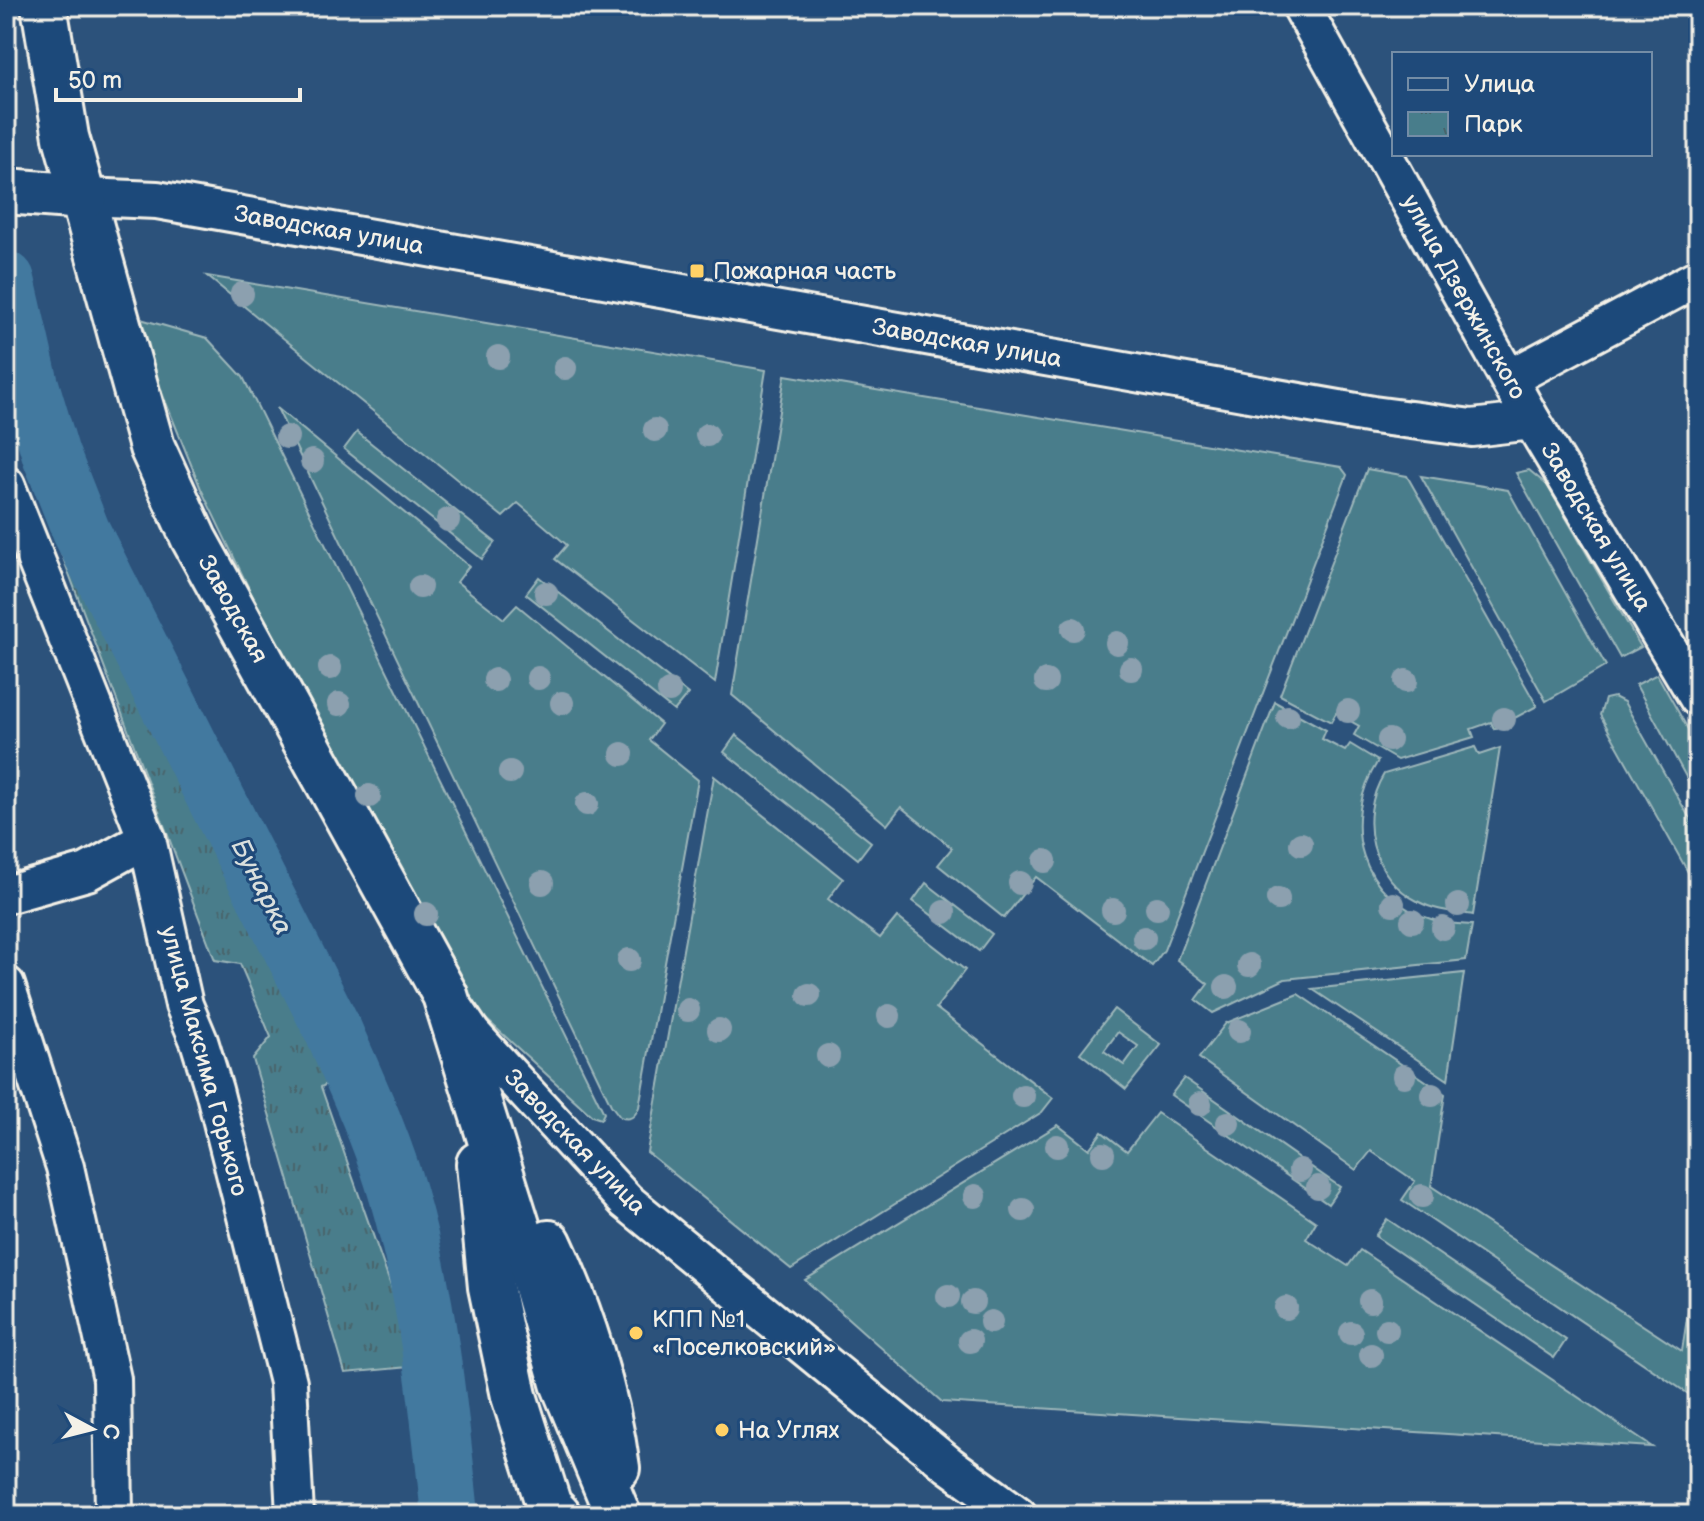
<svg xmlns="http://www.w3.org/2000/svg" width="1704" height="1521" font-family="'Balsamiq Sans',sans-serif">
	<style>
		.green { fill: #487d8b; stroke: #9eb7ba; stroke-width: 2; fill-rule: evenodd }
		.park { fill: url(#park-tufts); stroke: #9eb7ba; stroke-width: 2 }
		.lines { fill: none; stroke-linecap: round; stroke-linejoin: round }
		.river { stroke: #43799f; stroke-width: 58 }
		.minor-casing { stroke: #f4f1e8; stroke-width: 42 }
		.major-casing { stroke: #f4f1e8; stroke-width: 50 }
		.minor { stroke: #1f4a7a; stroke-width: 36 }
		.major { stroke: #1f4a7a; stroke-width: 44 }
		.tree { fill: #8ca0af }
		.poi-dot { fill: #ffd166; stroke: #1f4a7a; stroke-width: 3 }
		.labels { text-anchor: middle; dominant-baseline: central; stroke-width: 6; stroke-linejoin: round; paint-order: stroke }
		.street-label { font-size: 24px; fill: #f4f1e8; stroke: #1f4a7a }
		.poi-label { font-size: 24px; fill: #f4f1e8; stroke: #1f4a7a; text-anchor: start }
		.water-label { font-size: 26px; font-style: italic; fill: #d9dfdd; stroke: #1f4a7a }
	</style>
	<defs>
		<pattern id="park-tufts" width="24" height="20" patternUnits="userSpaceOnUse" patternTransform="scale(2)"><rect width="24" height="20" fill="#487d8b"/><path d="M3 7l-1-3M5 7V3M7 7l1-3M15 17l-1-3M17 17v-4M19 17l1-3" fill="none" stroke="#48656c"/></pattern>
	</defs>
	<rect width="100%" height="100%" fill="#2c527b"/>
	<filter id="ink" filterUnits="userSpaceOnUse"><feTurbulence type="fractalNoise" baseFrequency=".0125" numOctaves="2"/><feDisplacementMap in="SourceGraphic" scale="16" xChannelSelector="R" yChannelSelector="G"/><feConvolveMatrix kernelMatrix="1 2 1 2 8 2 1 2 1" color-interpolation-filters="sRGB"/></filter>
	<g filter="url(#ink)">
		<g class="green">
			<path d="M207,276l559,94 -51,313 -160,-124 12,-14 -49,-42 -15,14z"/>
			<path d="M137,318l70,20 36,39 361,736 -3,6 -9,-3 -107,-98 -16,-21 -40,-65 -176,-335 -52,-108 -56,-138z"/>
			<path d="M785,375l556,92 6,8 -183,475 -12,16 -116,-89 -32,41 -66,-53 14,-17 -51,-41 -14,18 -155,-130z"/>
			<path d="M277,408l192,158 -12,16 47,37 13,-14 144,119 -12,16 49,40 -59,327c-4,10 -9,14 -19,10l-9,-12z"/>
			<path d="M357,432l138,110 -13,17 -138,-110z"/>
			<path d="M1367,469l40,7 130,230 -43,23 -3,-7 -20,7 3,8 -77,23 -43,-25 5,-9 -23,-13 -5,9 -51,-27z"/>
			<path d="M1529,470l18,15 94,162 -21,11 -104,-185z"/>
			<path d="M1421,476l87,14 98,176 -60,35z"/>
			<path d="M539,577l149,117 -14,17 -148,-117z"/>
			<path d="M1657,674l41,73v52l-62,-114z"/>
			<path d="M1614,697l10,5 74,131v57l-98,-175 5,-16z"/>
			<path d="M1275,702l51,28 -4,9 23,12 5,-7 28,17c-39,62 -18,138 56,159 12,4 25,4 38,5l-6,35 -181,19 -72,34 -17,-13 12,-16 -31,-24z"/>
			<path d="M736,735l135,107 -13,17 -134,-107z"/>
			<path d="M1475,747l4,8 21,-7 -27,167c-18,-3 -37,-4 -54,-13 -48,-24 -62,-84 -35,-128z"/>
			<path d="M714,776l129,103 -15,20 52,39 17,-21 68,53 -29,38 117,90 -11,14 -251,157 -144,-117z"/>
			<path d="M926,883l66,51 -13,17 -66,-50z"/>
			<path d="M1464,973l-16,107 -136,-91z"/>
			<path d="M1298,994l147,100 -14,92 251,165 12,-78 4,-4v129l-2,1 -294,-199 13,-19 -44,-30 -15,19 -157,-112 27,-35z"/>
			<path d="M1114,1009l47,36 -35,44 -46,-36zM1118,1032l20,14 -14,19 -20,-14z"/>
			<path d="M1184,1078l156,109 -12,17 -157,-109z"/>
			<path d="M1157,1113l159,109 -10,17 42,27 12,-16 292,197 -710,-45 -137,-122 253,-155 31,24 13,-17 25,19z"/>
			<path d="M1387,1219l179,121 -12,18 -179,-122z"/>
		</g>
		<path class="park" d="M44,486l109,215 99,176 99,194 -30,16 98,279 -74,7 -92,-314 18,-22 -31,-73 -25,-4 -178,-471z"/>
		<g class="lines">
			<path class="river" d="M6,280l24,105 21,70 30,76 252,499c23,54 49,108 65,165 30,103 41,213 52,320"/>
			<g class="minor-casing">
				<g id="minor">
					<path d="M1301,6l231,415 166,277"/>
					<path d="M84,197l73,3 1216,215 99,13 60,-7"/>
					<path d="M1510,378l188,-100"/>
					<path d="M6,485l141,354 37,166 15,36 15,49 74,292 7,133"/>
					<path d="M6,895l81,-23 60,-33"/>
					<path d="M6,985l59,182 47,212 2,136"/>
					<path d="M456,1010l16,24 154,167 323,264 69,50"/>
				</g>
			</g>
			<g class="major-casing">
				<g id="major">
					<path d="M44,6l22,131 86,310 42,92 251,456 88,281 30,107 55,132"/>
					<path d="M6,191l78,6"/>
					<path d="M479,1164l12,123 23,109 35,110 9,9"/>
					<path d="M549,1243c32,68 58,150 68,225"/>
				</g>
			</g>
			<use href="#minor" class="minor"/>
			<use href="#major" class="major"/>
		</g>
		<g class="tree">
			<circle cx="242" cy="294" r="12"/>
			<circle cx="498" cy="357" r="12"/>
			<circle cx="565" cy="368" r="12"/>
			<circle cx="655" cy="430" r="12"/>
			<circle cx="707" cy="435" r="12"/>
			<circle cx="287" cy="437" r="12"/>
			<circle cx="312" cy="461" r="12"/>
			<circle cx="448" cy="520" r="12"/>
			<circle cx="420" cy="587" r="12"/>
			<circle cx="546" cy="593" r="12"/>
			<circle cx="1073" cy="629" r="12"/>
			<circle cx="1117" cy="643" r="12"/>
			<circle cx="330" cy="668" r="12"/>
			<circle cx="1131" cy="669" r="12"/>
			<circle cx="538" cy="678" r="12"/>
			<circle cx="495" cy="680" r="12"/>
			<circle cx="1046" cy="681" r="12"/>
			<circle cx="1406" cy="681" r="12"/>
			<circle cx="669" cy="691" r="12"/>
			<circle cx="562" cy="703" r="12"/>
			<circle cx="339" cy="704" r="12"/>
			<circle cx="1348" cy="711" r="12"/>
			<circle cx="1288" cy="717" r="12"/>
			<circle cx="1504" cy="719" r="12"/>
			<circle cx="1389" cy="740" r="12"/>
			<circle cx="622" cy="754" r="12"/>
			<circle cx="510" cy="772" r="12"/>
			<circle cx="369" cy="796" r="12"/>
			<circle cx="587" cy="804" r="12"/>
			<circle cx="1301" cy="844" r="12"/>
			<circle cx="1045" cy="861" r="12"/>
			<circle cx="542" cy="883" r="12"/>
			<circle cx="1020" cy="883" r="12"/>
			<circle cx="1278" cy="899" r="12"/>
			<circle cx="1393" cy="904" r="12"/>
			<circle cx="1458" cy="905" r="12"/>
			<circle cx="1157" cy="908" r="12"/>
			<circle cx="1113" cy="910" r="12"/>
			<circle cx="944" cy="912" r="12"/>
			<circle cx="426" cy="914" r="12"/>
			<circle cx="1412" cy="921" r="12"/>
			<circle cx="1443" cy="928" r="12"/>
			<circle cx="1144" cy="938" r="12"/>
			<circle cx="629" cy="960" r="12"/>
			<circle cx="1249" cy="965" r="12"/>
			<circle cx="1226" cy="987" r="12"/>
			<circle cx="809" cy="995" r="12"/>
			<circle cx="688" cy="1010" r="12"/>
			<circle cx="889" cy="1016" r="12"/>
			<circle cx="719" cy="1030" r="12"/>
			<circle cx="1239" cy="1031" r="12"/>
			<circle cx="828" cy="1056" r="12"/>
			<circle cx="1404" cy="1076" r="12"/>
			<circle cx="1432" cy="1095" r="12"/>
			<circle cx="1023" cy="1096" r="12"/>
			<circle cx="1200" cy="1104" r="12"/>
			<circle cx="1228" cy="1123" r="12"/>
			<circle cx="1057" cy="1146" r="12"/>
			<circle cx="1103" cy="1154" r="12"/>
			<circle cx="1300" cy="1170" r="12"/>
			<circle cx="1318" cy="1187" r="12"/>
			<circle cx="975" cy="1196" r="12"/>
			<circle cx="1422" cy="1196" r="12"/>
			<circle cx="1023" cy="1210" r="12"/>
			<circle cx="948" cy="1296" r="12"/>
			<circle cx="1370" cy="1301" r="12"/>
			<circle cx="973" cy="1302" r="12"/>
			<circle cx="1286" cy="1308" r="12"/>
			<circle cx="991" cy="1322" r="12"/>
			<circle cx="1387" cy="1330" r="12"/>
			<circle cx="1351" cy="1333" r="12"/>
			<circle cx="970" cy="1341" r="12"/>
			<circle cx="1371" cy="1355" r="12"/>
		</g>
	</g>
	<g class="poi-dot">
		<rect x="689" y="263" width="16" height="16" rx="4"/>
		<circle cx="636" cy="1333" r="8"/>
		<circle cx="722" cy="1430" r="8"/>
	</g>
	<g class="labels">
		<g class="street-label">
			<text transform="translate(329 230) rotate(10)">Заводская улица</text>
			<text transform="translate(1464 297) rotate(61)">улица Дзержинского</text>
			<text transform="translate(967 343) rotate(10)">Заводская улица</text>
			<text transform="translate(1596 527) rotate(59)">Заводская улица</text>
			<text transform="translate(233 609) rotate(61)">Заводская</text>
			<text transform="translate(204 1061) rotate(75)">улица Максима Горького</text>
			<text transform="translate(575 1142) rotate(46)">Заводская улица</text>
		</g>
		<g class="poi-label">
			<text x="713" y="271">Пожарная часть</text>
			<text x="652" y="1319">КПП №1<tspan x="652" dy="28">«Поселковский»</tspan></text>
			<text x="738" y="1430">На Углях</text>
		</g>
		<g class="water-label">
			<text transform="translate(261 887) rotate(63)">Бунарка</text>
		</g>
	</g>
	<rect width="1704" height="1521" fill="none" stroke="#1f4a7a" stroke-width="32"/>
	<rect x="16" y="16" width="1672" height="1489" fill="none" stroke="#f4f1e8" stroke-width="3" filter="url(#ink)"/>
	<rect x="1392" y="52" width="260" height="104" fill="#1f4a7a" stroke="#748da6" stroke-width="2"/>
	<rect x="1408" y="78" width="40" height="12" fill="#1f4a7a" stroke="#748da6" stroke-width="2"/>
	<text x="1464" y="92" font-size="24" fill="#f4f1e8">Улица</text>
	<rect x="1408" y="112" width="40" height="24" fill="url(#park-tufts)" stroke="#748da6" stroke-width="2"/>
	<text x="1464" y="132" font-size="24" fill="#f4f1e8">Парк</text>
	<g transform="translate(92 1429) rotate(97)" stroke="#1f4a7a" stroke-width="6" paint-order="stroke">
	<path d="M0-6L14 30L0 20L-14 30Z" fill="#f4f1e8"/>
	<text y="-12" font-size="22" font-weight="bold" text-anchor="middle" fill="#f4f1e8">С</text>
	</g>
	<path d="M56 88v12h244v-12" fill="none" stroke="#f4f1e8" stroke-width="4"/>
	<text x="68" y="88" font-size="24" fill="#f4f1e8" stroke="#1f4a7a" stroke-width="6" paint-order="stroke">50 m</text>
</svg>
